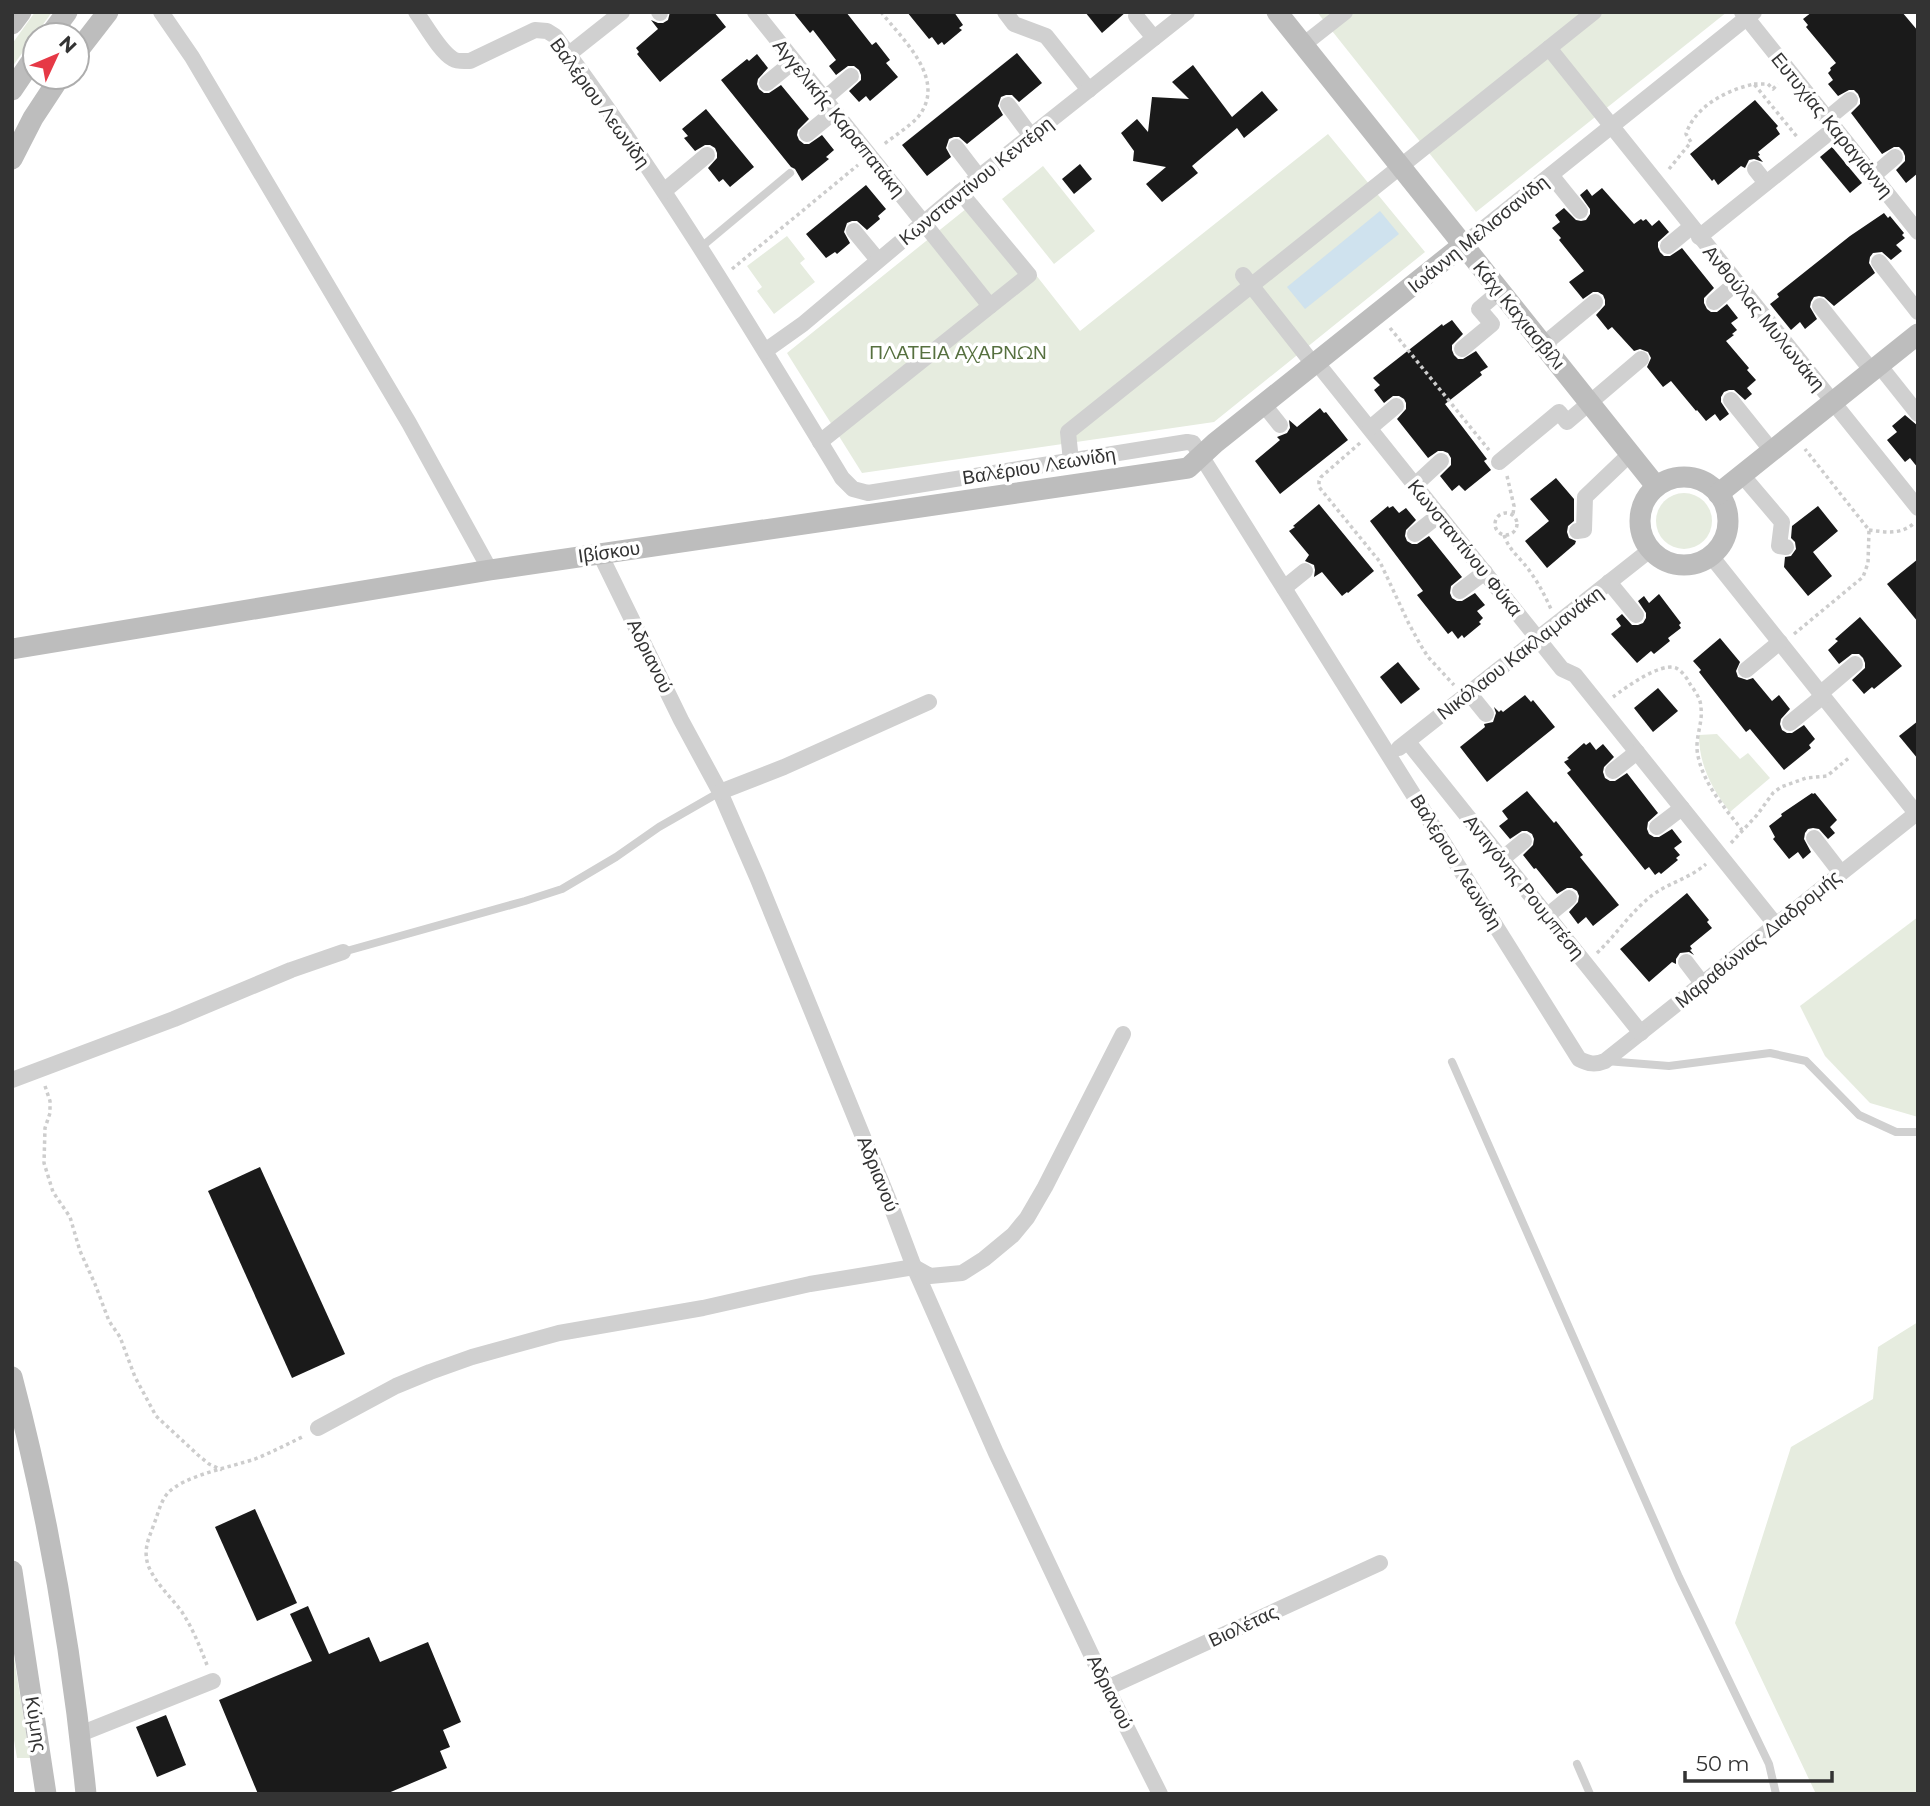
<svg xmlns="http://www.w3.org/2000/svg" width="1930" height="1806" font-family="Montserrat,sans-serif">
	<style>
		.green { fill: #e6ecdf }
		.water { fill: #cfe2ee }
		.building { fill: #1a1a1a }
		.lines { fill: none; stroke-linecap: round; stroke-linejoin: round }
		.path { stroke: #cdcdcd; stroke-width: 3.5; stroke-dasharray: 3.5 3.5; stroke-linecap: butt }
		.lane { stroke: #d0d0d0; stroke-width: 8 }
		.street { stroke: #d0d0d0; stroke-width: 16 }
		.secondary { stroke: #bdbdbd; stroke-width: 21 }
		.labels { text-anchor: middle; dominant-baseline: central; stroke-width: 7; stroke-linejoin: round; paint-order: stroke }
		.street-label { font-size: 19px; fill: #333; stroke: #fff }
		.park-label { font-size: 19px; fill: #56703f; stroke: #fff }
	</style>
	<rect width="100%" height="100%" fill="#fff"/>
	<g class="green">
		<path d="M35,12h17l-40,55v-23z"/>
		<path d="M1317,12h410l-251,200z"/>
		<path d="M1328,134l97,118 -211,170 -352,51 -75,-120 190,-153 103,131z"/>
		<path d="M1043,166l52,65 -41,33 -52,-65z"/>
		<path d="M787,236l18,23 -5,4 15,19 -41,32 -17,-23 5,-4 -15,-21z"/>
		<circle cx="1684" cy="521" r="28"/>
		<path d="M1717,734l23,25 8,-6 22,25 -40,34c-18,-23 -31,-47 -31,-77z"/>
		<path d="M1918,917v200l-48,-14 -45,-47 -25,-50z"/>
		<path d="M1918,1322v472h-102l-81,-171 56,-176 82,-48 5,-52z"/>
		<path d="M12,1645l18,113h-13l-5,-30z"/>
	</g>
	<path class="water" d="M1380,211l19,23 -94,75 -18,-22z"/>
	<g class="building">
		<path d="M670,12h44l12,15 -66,55 -23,-28 2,-2 -3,-4 22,-19 -7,-9 7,3h5l5,-3z"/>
		<path d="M793,12h53l26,33 4,-3 14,18 -4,3 12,14 -28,24 -4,-5 -7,6 -10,-11 12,-11v-5l-2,-5 -5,-4h-6l-12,9 -7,-9 7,-6 -23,-30 -3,3z"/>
		<path d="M907,12h47l9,13 -4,3 3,2 -18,15 -2,-3 -4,3 -6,-8 -3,2z"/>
		<path d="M1085,12h41l-24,21z"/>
		<path d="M1812,12h90l16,19v142l-12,10 -10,-13 9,-9v-5l-2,-5 -4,-4h-5l-12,7 -31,-41 9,-9v-5l-2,-5 -4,-4h-5l-11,6 -10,-12 5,-4 -5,-7 3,-3 -1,-2 6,-5 -30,-36 2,-2 -5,-6z"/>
		<path d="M1017,53l25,30 -23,19 -7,-7h-6l-5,2 -3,9 5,9 -36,29 -8,-7h-5l-5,2 -3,9 5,9 -24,19 -25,-31z"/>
		<path d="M757,54l11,14 -10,11 -1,5 2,5 5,4h5l12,-8 28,34 -11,11 -1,5 2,5 5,4h5l13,-9 12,15 -8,7 3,2 -27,22 -7,-12 -4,-2 -70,-87 26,-21 2,2z"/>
		<path d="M1193,65l39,52 30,-26 16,19 -34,28 -7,-10 -45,38 6,7 -36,29 -16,-18 20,-17 -33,-6 1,-10 -13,-18 16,-14 11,13 4,-35 37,2 -17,-17z"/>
		<path d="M1755,100l23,26 -2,2 4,6 -22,18 2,3 -2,1 5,6 -9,-3 -5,1 -4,8 -4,-2 -23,19 -4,-6 -2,2 -22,-27z"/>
		<path d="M706,109l48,58 -24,20 -7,-8 -4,3 -11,-14 9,-10v-5l-2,-5 -5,-3h-5l-10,6 -11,-13 4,-2 -6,-7z"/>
		<path d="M1832,147l30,36 -12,10 -30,-36z"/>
		<path d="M1080,164l12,15 -18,15 -12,-15z"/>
		<path d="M866,185l20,24 -8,7 2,3 -13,11 -10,-9h-5l-5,2 -3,9 6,11 -13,11 -2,-2 -9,6 -20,-24z"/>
		<path d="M1602,188l32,36 7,-5 2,2 3,-2 6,7 7,-6 10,12 -11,10v5l2,5 4,4h6l12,-8 32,40 -10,10v5l3,6 4,3h6l10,-8 11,14 -7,5 6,7 -5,4 2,1 -8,6 23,27 -2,2 9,10 -9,8 5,6 -7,6 -11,-10h-5l-5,2 -3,5v5l8,12 -9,7 -5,-7 -9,7 -9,-11 -1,1 -25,-30 -8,6 -16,-20 4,-9 -3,-6 -8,-3 -6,2 -22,-24 -4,3 -12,-15 9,-10v-5l-2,-5 -5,-3h-5l-10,7 -14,-17 15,-11 -25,-31 2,-2 -9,-10 8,-6 -5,-7 9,-7 12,12 5,1 5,-1 4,-6v-5l-10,-14 7,-6 5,7z"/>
		<path d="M1884,213l4,5 2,-2 14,17 -2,2 3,3 -9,7 6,6 -11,9 -9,-8 -9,1 -3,4 -1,6 6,10 -41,33 -10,-9 -5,-1 -5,1 -3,5 -1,5 7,12 -12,10 -5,-7 -9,8 -21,-26 9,-7 -2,-3 73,-58z"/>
		<path d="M1452,320l11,14 -11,11v5l2,5 4,4h5l13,-8 12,16 -8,5 2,3 -37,29 42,55 -3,2 7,9 -26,21 -6,-6 -7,6 -12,-15 11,-11v-7l-3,-5 -5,-2h-5l-10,7 -31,-39 9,-10v-6l-2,-4 -5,-3h-6l-9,7 -10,-13 6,-5 -7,-7 69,-54 1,2z"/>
		<path d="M1320,408l4,5 2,-1 22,28 -68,54 -25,-33 25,-21 -3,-3 10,-4 3,-5 -1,-8 8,7z"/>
		<path d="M1905,415l13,11v42l-8,-10 -5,4 -18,-22 10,-8 -5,-6z"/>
		<path d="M1556,478l18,21v22l-6,5 -1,6 2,6 7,3 -1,3 -28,24 -22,-27 24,-20 -19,-22z"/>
		<path d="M1319,504l55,67 -26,22 -1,-1 -5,4 -20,-24 -8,5 1,-7 -1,-5 -9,-4 4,-6 -20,-24 6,-4 -2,-1z"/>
		<path d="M1388,506l1,2 4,-2 6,7 7,-5 10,12 -10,10 -1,6 2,5 5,3h5l12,-8 33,41 -11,9 -1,7 2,5 5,3h5l13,-8 10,12 -8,6 6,7 -4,4 2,2 -17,14 -2,-3 -4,4 -6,-8 -4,3 -31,-39 6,-4 -53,-70z"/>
		<path d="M1818,506l20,25 -25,21 19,24 -24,20 -24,-29 1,-10 6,-1 5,-7 -1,-7 -4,-4 1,-12z"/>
		<path d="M1918,559v63l-31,-38z"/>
		<path d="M1659,594l22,29 -2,2 2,3 -13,10 2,3 -16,13 -3,-3 -14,12 -26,-29 10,-8 -5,-7 6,-5 10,11h6l5,-2 3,-5v-5l-8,-12 6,-5 5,7z"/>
		<path d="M1860,617l42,49 -28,23 -2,-2 -8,7 -12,-14 13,-12v-5l-2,-5 -4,-4h-7l-13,10 -11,-14 10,-9 -3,-2z"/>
		<path d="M1720,638l20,24 -4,9 2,6 9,3 6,-2 19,23 7,-6 11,14 -9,10 -1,5 2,6 5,3h5l12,-8 11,14 -6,6 2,3 -27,22 -34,-41 -4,3 -47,-60 2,-2 -8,-9z"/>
		<path d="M1398,662l22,27 -19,15 -21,-27z"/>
		<path d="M1658,688l20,23 -25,21 -19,-24z"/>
		<path d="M1525,695l6,7 2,-2 22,27 -68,55 -27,-35 25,-20 -1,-3 9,-2 3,-9 -2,-6 5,5 2,-2 2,2z"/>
		<path d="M1918,721v38l-19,-23z"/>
		<path d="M1590,742l6,8 7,-6 11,13 -10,10 -1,5 2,6 5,3h5l12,-8 31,40 -10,9 -1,7 2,5 5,3h5l13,-8 10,13 -8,6 6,7 -4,3 2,2 -17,14 -2,-2 -4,3 -6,-8 -4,3 -78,-97 4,-3 -7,-8 5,-3 -2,-1 17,-15 2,2z"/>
		<path d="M1527,791l27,32 2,-2 27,34 -3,2 39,48 -26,21 -7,-9 -8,7 -9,-12 9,-10 1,-6 -2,-5 -5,-3h-5l-10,6 -21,-26 -2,1 -11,-14 10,-10 1,-6 -2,-5 -5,-3h-5l-12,8 -11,-13 9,-7 -6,-8z"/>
		<path d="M1812,793l1,1 2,-1 22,27 -7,7 5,6 -7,6 -9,-10 -6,-1 -5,1 -3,4 -1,6 7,13 -8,7 -5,-7 -9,7 -16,-20 2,-2 -6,-11 13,-10 -1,-2z"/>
		<path d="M1687,893l22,27 -2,2 5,6 -22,18 2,3 -2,1 4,5 -5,-3 -9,1 -4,6v5l-4,-2 -23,20 -29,-33z"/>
		<path d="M260,1167l85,187 -53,24 -84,-187z"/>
		<path d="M255,1509l42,94 -40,18 -42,-94z"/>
		<path d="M308,1606l21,48 40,-17 11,25 48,-20 33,80 -18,8 7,17 -10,4 7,17 -61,26h-128l-39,-94 93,-39 -22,-47z"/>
		<path d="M166,1715l20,50 -29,12 -21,-50z"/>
	</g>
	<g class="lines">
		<g class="path">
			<path d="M881,12c22,28 67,68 37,105 -9,10 -24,19 -35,28"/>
			<path d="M1754,84h14l5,5 5,-5"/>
			<path d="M1669,169l22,-27 -5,-8c9,-28 41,-44 68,-50l44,54"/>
			<path d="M732,269l126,-104"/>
			<path d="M1390,328l99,122"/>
			<path d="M1360,443l-39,34 -2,4v6l61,75 29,62 11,20 8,13 26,28"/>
			<path d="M1507,476l7,30 -1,9"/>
			<circle cx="1506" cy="524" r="11"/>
			<path d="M1869,530c16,2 31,5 44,-6"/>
			<path d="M1504,535c5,16 18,24 27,38 8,11 14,23 20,36"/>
			<path d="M1794,634l69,-57 5,-14 1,-33 -64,-81"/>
			<path d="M1613,697c12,-9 47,-35 63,-29 6,3 11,10 14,16 5,7 11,15 11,24 2,16 -7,31 -3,48 6,29 27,52 44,74"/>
			<path d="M1731,843l26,-28 16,-22 8,-6 25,-9 21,-2 23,-19"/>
			<path d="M1597,953c19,-18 33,-40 53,-56 17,-14 39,-18 56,-33"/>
			<path d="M45,1086l5,15v12l-5,15 -1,35 9,29 17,25 10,34 15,33 14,37 11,16 15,40 21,39 42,39 11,9 13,6"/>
			<path d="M207,1665c-7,-18 -14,-36 -25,-53 -11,-15 -27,-29 -34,-47 -5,-16 1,-27 6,-41 4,-10 6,-21 13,-30 15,-18 64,-27 88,-35 17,-7 33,-15 49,-23"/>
		</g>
		<g class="lane">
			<path d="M700,248l90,-75"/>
			<path d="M343,952l182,-51 37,-12 54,-32 43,-30 61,-35"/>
			<path d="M1606,1061l63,5 101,-13 36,8 53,54 37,17h22"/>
			<path d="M1452,1062l227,515 90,187 7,30"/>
			<path d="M1577,1764l13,30"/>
		</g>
		<g class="street">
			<path d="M161,12l31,45 217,366 81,147"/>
			<path d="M416,12c9,12 24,40 37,47 5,3 11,2 17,2l65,-31 12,1 8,5c105,140 196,292 287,442l11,11 15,4 319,-51 6,1 386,616c10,5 16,6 26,2l313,-249"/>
			<path d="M659,12l1,1"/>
			<path d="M755,12l235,294"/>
			<path d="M1005,12l9,12 32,12 43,54"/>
			<path d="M1742,12l176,220"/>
			<path d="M1136,16l18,22"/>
			<path d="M1303,45l42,-33"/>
			<path d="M1549,48l369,460"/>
			<path d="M569,54l53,-42"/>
			<path d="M767,83l27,-22"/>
			<path d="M824,99l27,-23"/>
			<path d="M1008,105l23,31"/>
			<path d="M1827,119l23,-19"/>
			<path d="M807,134l27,-22"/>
			<path d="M956,147l23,30"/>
			<path d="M1755,169l11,14"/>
			<path d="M1551,175l29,36"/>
			<path d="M1873,176l22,-19"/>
			<path d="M664,191l43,-36"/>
			<path d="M854,231l24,29"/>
			<path d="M1699,237l136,-109"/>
			<path d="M1463,245l291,-233"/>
			<path d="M1668,246l23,-19"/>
			<path d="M1879,262l39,50"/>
			<path d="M1243,275l71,90"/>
			<path d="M1714,302l22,-19"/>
			<path d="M1820,306l52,65"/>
			<path d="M1543,345l52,-43"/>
			<path d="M1462,349l30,-25 -13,-15 21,-18"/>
			<path d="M765,351l38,-27 157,-132 227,-180"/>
			<path d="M1317,363l245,306 13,6 201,250"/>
			<path d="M1879,365l39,49"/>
			<path d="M1731,400l41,51"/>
			<path d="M1264,405l16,20"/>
			<path d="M1370,428l26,-22"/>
			<path d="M820,442l209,-167 -69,-83"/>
			<path d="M1071,461l-3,-29 526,-420"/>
			<path d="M1499,462l60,-50 8,10 74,-63"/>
			<path d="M1742,475l40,47 -3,24 7,1"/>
			<path d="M1415,485l26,-24"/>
			<path d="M1577,531l7,-1 1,-33 45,-43"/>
			<path d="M1415,534l24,-19"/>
			<path d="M600,554l81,166 39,72 37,85 131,321 26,69 82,186 111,235 53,106"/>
			<path d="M1711,556l205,257"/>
			<path d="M1609,582l27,33"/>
			<path d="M1284,588l21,-17"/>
			<path d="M1460,591l25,-19"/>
			<path d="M1746,670l34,-28"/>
			<path d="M1469,693l17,21"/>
			<path d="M1821,693l34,-29"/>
			<path d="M1790,723l33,-27"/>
			<path d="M1408,742l233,291"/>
			<path d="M1399,748l251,-198"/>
			<path d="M1613,771l24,-19"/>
			<path d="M720,792l64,-25 145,-65"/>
			<path d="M1657,827l25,-19"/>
			<path d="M1814,838l27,35"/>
			<path d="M1502,859l22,-18"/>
			<path d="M1547,916l22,-18"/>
			<path d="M1686,962l16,21"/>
			<path d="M12,1080l162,-61 117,-49 52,-18"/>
			<path d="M318,1428l78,-42 34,-14 42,-15 87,-24 144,-25 107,-24 104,-17 16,9 32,-3 22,-14 29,-24 14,-17 18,-31 78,-153"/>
			<path d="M1107,1688l273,-125"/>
			<path d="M80,1734l133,-53"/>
		</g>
		<g class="secondary">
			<path d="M1277,12l379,474"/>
			<path d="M12,24l9,-12"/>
			<path d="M50,35l17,-23"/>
			<path d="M77,52l31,-40"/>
			<path d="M12,90l23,-34"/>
			<path d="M12,159l21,-41 27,-41"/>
			<circle cx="1684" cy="521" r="44"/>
			<path d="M1718,494l200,-160"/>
			<path d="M12,649l478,-79 698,-102 27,-25 248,-198"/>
			<path d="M12,1377c36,136 60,276 74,417"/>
			<path d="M12,1571l34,223"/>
		</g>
	</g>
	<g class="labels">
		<g class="street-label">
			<text transform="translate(600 103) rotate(54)">Βαλέριου Λεωνίδη</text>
			<text transform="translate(839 118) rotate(51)">Αγγελικής Καραπατάκη</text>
			<text transform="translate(1832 125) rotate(51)">Ευτυχίας Καραγιάννη</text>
			<text transform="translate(976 181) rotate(-39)">Κωνσταντίνου Κεντέρη</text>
			<text transform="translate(1478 234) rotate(-39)">Ιωάννη Μελισσανίδη</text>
			<text transform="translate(1519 315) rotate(51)">Κάχι Καχιασβίλι</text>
			<text transform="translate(1764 318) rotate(51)">Ανθούλας Μυλωνάκη</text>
			<text transform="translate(1039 466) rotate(-9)">Βαλέριου Λεωνίδη</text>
			<text transform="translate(1465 548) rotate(51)">Κωνσταντίνου Φύκα</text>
			<text transform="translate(609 552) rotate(-8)">Ιβίσκου</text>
			<text transform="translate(1520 653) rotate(-38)">Νικόλαου Κακλαμανάκη</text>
			<text transform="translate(650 656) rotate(64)">Αδριανού</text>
			<text transform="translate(1456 862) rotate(58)">Βαλέριου Λεωνίδη</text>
			<text transform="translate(1524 887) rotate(51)">Αντιγόνης Ρουμπέση</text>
			<text transform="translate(1758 939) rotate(-39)">Μαραθώνιας Διαδρομής</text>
			<text transform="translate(878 1174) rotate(68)">Αδριανού</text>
			<text transform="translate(1243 1626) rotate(-25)">Βιολέτας</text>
			<text transform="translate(1110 1692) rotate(64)">Αδριανού</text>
			<text transform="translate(36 1724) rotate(81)">Κύμης</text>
		</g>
		<g class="park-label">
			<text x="958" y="352">ΠΛΑΤΕΙΑ ΑΧΑΡΝΩΝ</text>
		</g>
	</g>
	<rect width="1930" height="1806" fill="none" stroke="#333333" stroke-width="28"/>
	<g transform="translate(56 56) rotate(46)"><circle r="33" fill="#ffffff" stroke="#adadad" stroke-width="2"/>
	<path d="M0-5L12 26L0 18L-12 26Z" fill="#e63946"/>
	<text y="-10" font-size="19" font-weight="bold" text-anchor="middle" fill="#333333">N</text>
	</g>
	<path d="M1685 1771v10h147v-10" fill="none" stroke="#333333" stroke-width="3.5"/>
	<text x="1696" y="1771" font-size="21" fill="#333333" stroke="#ffffff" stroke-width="5" paint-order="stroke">50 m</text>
</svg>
